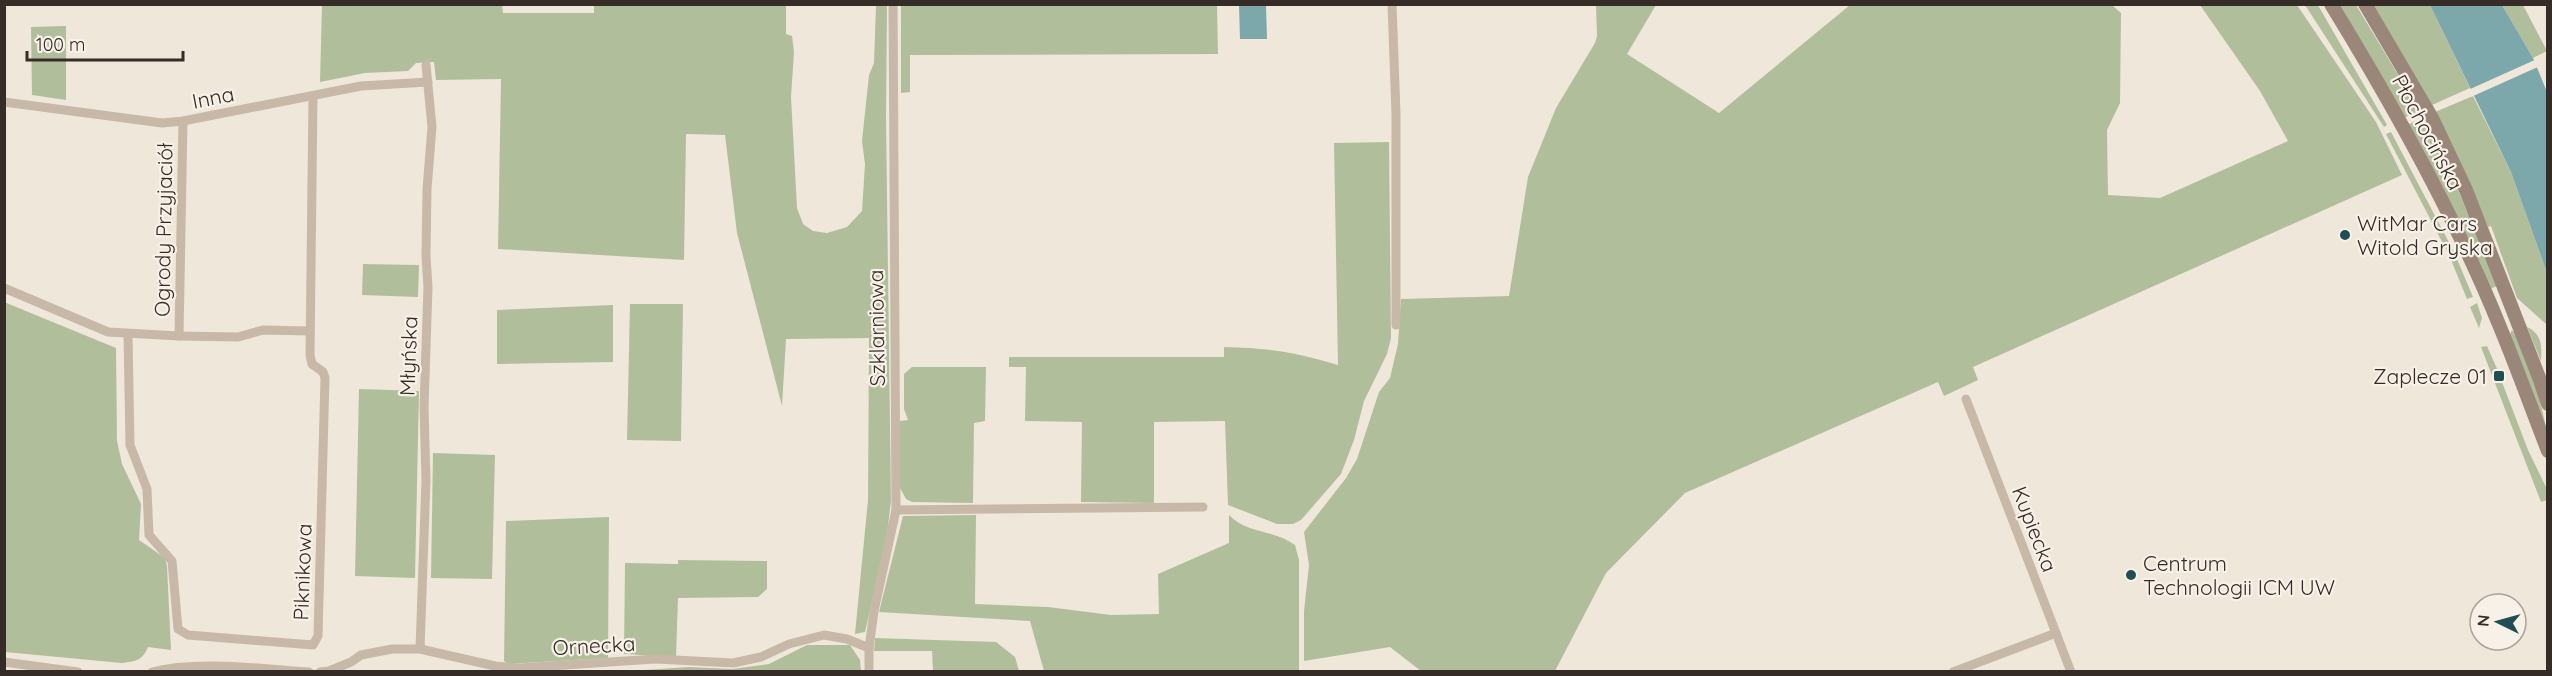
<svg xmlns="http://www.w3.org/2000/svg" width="2552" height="676" font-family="Quicksand,sans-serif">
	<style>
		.green { fill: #b1be9c }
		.water { fill: #7ca8ac }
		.pier { fill: #f0e7db }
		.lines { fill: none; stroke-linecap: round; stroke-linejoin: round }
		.minor { stroke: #c8b8a8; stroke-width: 9 }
		.secondary { stroke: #9b8779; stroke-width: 14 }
		.poi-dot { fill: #204e54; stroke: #f8f1e7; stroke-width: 2 }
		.labels { text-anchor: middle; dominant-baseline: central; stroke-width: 4.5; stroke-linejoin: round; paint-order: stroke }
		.street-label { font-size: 21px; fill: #352c28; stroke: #f8f1e7 }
		.poi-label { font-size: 21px; fill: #352c28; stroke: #f8f1e7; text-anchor: start }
	</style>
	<rect width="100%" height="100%" fill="#f0e7db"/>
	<g class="green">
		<path d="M502,4l1,9h91v-9l192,1v29l6,2 2,16 -3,45 6,111 6,16 10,7 14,2 20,-6 15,-16 3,-47 -3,-23 7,-66 5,-12 2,-58h11l-1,113 5,383 -4,33 -22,98 -10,2 13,-134 1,-162 -83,1 -4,67 -45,-173 -12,-98 -39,-1 -2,126 -186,-11 3,-170 -65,1 -2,-18 -18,1 -8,8 -43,2 -45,9 2,-77z"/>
		<path d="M901,5h316l1,49 -308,1v37l-9,1z"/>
		<path d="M1596,5h60l-29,49 92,59 131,-108h262l9,8 -1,90 -13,27 1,65 52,3 128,-57 -28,-50 -60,-86h97l79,117 26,53 -429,192 5,13 -34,16 -6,-14 -253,111 -79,80 -51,98h-134l-31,-24 -86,14v-50l5,-46 -5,-33 42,-54 11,-19 22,-67 11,-14 8,-34 3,-45 108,-3 19,-119 28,-69 39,-65 2,-7z"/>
		<path d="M2305,5h12l2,2 68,118 -3,2z"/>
		<path d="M2338,5h18l64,106 -17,7z"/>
		<path d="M2372,5h58l40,83 -38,17z"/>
		<path d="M2502,5h21l24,46 -14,7z"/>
		<path d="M66,26v74l-34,-5 -1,-68z"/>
		<path d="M2473,96l38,76 36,101v52l-30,-27 -26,-72 -3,1 -53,-115z"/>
		<path d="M2423,118l27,52 47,116 -7,3 -83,-164z"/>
		<path d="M2391,132l63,120 19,45 -6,2 -18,-44 -63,-121z"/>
		<path d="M1389,142l2,196 -4,16 -23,47 -10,39 -13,34 -40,46 -8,4h-16l-49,-19 -3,-84 -71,1v81l-73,-1 1,-80 -57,-1 1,-54h-17v-10h215v-10c45,1 71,5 114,18l-4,-222z"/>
		<path d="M363,264l56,1 -1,32 -56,-2z"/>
		<path d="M4,302l112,46 1,93 5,23 19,40 -2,36 26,18 2,8 4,84 -23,-3c-6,14 -12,14 -26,16l-117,-11z"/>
		<path d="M2477,303l5,15 -3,10 -9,-21z"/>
		<path d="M630,304h53l-2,137 -54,-1z"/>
		<path d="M613,305v57l-116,2v-54z"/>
		<path d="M2527,327c15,7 15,19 14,34z"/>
		<path d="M2512,330c13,13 35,89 35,109l-38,-103z"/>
		<path d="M2487,346l11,25 -2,2 4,10 2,-1 26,68 19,39v11l-6,2 -60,-155z"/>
		<path d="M912,367h74l-1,54 -11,2 -1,80 -61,-1 -6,-3 -6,-11v-67l8,-1 -4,-11v-35z"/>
		<path d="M359,389l60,2 -4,187 -60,-2z"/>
		<path d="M433,453l62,2 -3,124 -61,-1z"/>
		<path d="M976,515l-1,89 73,3 63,8 48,-1 -1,-40 71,-31v-28c18,19 44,14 66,30l4,15v111h-255l-14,-50 -151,-9 24,-96z"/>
		<path d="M609,517l-1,141 -100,6 -4,-3 2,-140z"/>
		<path d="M678,560l89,1v28l-9,8 -80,1 -2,59 -52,-3 1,-91 53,1z"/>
		<path d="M875,638l121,4 19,15 4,14h-86l-1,-20h-58z"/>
		<path d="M807,645h43l10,15 1,11 -247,1 75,-5 43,2 37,-5z"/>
	</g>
	<g class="water">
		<path d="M1239,5h27l1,34h-27z"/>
		<path d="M2430,5h72l31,53 14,34v181l-36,-101z"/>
	</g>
	<path class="pier" d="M2537,59l3,7 -69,31 -3,-7z"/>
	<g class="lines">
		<g class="minor">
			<path d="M1392,4l4,110v211"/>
			<path d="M4,102l158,21 21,-2 178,-35 67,-4"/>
			<path d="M4,288l104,44 71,4 4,-215"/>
			<path d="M128,335l2,110 17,44 2,46 23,26 6,68 10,6 125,10 5,-9 7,-258 -2,-6 -11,-8 -2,-9 3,-259"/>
			<path d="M179,336l59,1 25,-7 47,1"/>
			<path d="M1966,399l105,273"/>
			<path d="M896,510l307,-3"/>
			<path d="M420,649l6,-169 -2,-73 4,-120 -2,-31 1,-67 5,-62 -6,-62"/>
			<path d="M4,662l74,10"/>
			<path d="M152,672c45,-12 111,-3 157,0"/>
			<path d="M320,672l9,-1 22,-9 10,-7 31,-6h28l75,17 25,2 135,-9 78,4 28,-6 28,-13 35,-9 23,4 22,9"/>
			<path d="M869,672v-24l5,-37 22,-101 -3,-506"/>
			<path d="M1953,672l103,-39"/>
		</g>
		<g class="secondary">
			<path d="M2331,4c62,101 125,214 169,323 17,41 32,83 48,124"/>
			<path d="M2365,4l67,114 34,72 74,190 8,24"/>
		</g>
	</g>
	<g class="poi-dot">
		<circle cx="2345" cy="235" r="6"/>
		<rect x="2493" y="370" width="12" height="12" rx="3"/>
		<circle cx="2131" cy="575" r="6"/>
	</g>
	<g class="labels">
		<g class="street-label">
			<text transform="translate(213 97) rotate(-11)">Inna</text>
			<text transform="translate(2428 132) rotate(62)">Płochocińska</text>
			<text transform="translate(163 230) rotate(-89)">Ogrody Przyjaciół</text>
			<text transform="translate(876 328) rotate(-91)">Szklarniowa</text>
			<text transform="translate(408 356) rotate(-88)">Młyńska</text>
			<text transform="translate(2035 529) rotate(69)">Kupiecka</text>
			<text transform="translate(302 572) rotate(-88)">Piknikowa</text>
			<text transform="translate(594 645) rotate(-3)">Ornecka</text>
		</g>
		<g class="poi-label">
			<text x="2357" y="223">WitMar Cars<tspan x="2357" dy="24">Witold Gryska</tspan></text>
			<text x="2487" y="376" text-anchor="end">Zaplecze 01</text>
			<text x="2143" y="563">Centrum<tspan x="2143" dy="24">Technologii ICM UW</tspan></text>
		</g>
	</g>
	<rect width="2552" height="676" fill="none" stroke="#352c28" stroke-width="12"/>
	<g transform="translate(2498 622) rotate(275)"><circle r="28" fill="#f8f1e7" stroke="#aaa29b" stroke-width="1.5"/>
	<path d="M0-4.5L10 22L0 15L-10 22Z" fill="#204e54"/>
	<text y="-9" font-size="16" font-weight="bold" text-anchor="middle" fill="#352c28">N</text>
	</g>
	<path d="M27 51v9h156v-9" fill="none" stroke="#352c28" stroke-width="3"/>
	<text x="36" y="51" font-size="18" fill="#352c28" stroke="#f8f1e7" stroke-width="4.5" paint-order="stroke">100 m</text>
</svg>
